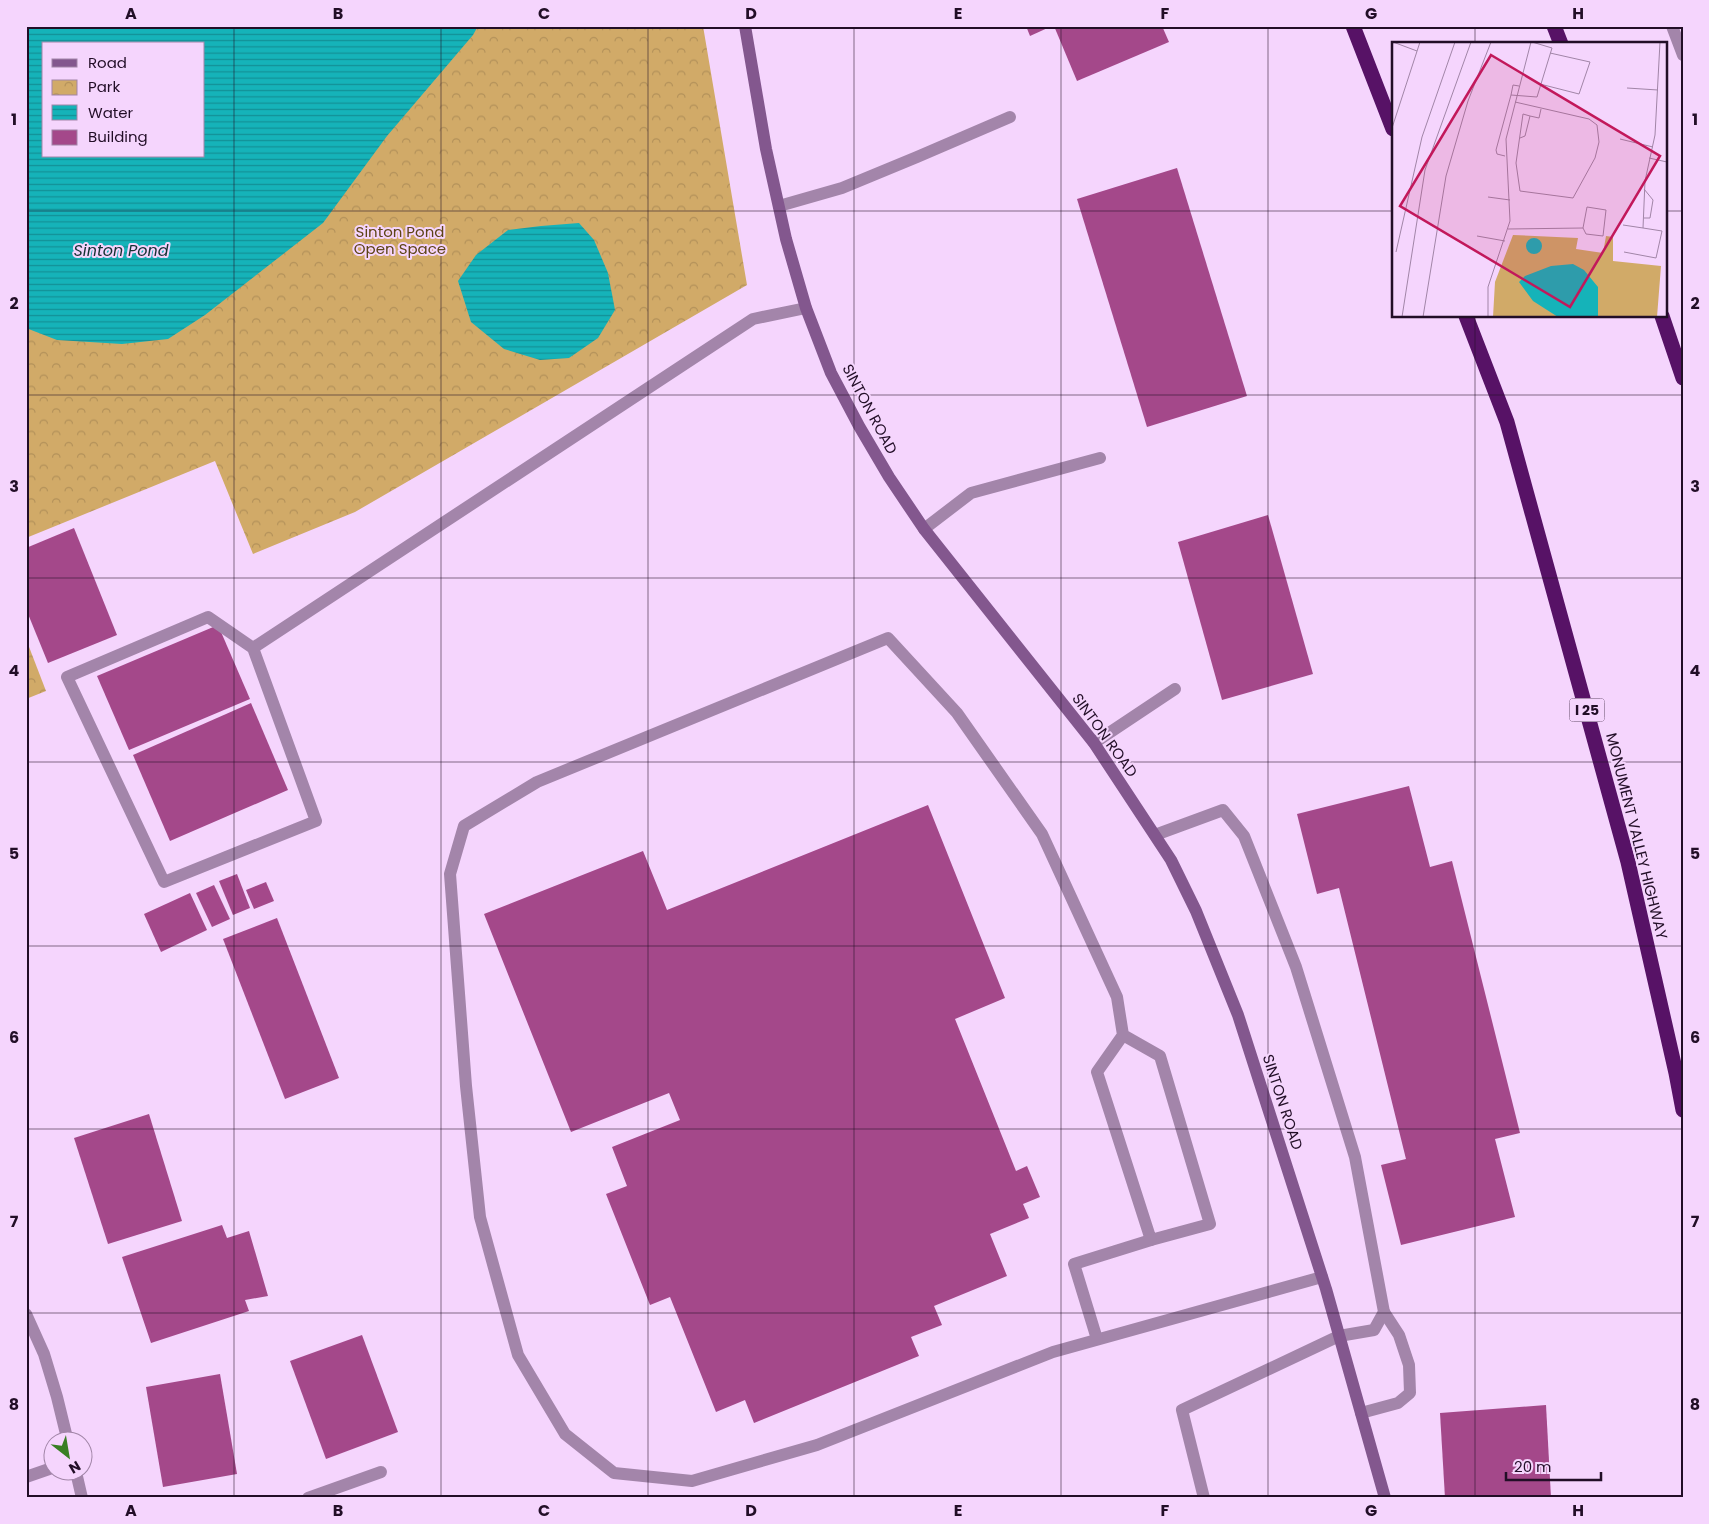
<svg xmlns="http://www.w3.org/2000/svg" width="1709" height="1524" font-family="Poppins,sans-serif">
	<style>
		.park { fill: url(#park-crowns); fill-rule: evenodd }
		.water { fill: url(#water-rules); fill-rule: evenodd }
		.building { fill: #a4488a }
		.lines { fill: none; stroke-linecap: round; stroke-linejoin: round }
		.lane { stroke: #a385aa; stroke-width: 12 }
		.street { stroke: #a385aa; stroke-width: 12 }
		.secondary { stroke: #83578e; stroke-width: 12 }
		.highway { stroke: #571266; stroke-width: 15 }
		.grid { fill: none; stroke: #220e27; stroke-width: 1; stroke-opacity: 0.55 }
		.labels { text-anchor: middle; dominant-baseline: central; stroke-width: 4; stroke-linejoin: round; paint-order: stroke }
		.shield { fill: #f5d5fd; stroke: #614a67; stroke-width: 1 }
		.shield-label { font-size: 14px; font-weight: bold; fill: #220e27 }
		.park-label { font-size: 15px; fill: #5d4416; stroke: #f5d5fd }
		.street-label { font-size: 15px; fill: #220e27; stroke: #f5d5fd }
		.water-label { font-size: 16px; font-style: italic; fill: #143133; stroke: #f5d5fd }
		.inset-road { fill: none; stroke: #a185a7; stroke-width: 1 }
		.view { fill: #c2185b; fill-opacity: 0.15; stroke: #c2185b; stroke-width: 2.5 }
		.inset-edge { fill: none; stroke: #220e27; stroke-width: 2.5 }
		.neatline { fill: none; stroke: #220e27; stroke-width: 2 }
		.grid-label { font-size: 16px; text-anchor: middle; font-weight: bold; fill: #220e27 }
	</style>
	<defs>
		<pattern id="park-crowns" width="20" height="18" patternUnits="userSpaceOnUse" patternTransform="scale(1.25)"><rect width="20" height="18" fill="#d1aa68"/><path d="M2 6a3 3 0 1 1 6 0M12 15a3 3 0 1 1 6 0" fill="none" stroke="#b3915a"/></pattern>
		<pattern id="water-rules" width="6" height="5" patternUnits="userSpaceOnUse" patternTransform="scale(1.25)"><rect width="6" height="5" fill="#15b3b9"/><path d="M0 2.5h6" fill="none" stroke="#139096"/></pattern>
	</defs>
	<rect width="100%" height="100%" fill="#f5d5fd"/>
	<g class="park">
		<path d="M26,26h677l44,259 -392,227 -102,42 -38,-93 -189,77zM44,44h160v112h-160z"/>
		<path d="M26,639l20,52 -20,8z"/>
	</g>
	<g class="water">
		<path d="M26,26h452l-5,9 -86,101 -64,87 -118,92 -37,24 -46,5 -65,-4 -31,-12zM44,44h160v112h-160z"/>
		<path d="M579,223l15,17 14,33 7,37 -17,28 -29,20 -29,2 -36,-11 -33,-27 -13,-41 18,-26 32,-25 33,-4z"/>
	</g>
	<g class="building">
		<path d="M1026,26h26l-22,10z"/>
		<path d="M1054,26h108l7,16 -92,39z"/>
		<path d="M1177,168l70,228 -100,31 -70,-228z"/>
		<path d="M1268,515l45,159 -91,26 -44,-158z"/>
		<path d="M74,528l43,107 -69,28 -22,-54v-61z"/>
		<path d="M218,625l32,74 -121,51 -32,-74z"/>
		<path d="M251,703l37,87 -118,51 -37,-86z"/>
		<path d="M1409,786l21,81 22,-6 68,272 -25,6 20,78 -114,28 -20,-80 25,-6 -67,-271 -22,6 -20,-80z"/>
		<path d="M928,805l77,193 -50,21 61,152 11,-5 13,31 -17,7 6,14 -39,16 17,42 -73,30 8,19 -31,12 8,19 -165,67 -9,-23 -29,12 -46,-115 -20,8 -44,-111 21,-8 -15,-39 68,-27 -11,-27 -98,39 -87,-218 159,-63 24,59z"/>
		<path d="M237,874l13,34 -17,7 -14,-34z"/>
		<path d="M266,882l8,19 -20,8 -8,-19z"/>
		<path d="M214,885l16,34 -18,8 -16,-34z"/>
		<path d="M190,893l17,37 -46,22 -17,-38z"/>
		<path d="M277,918l62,160 -54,21 -62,-160z"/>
		<path d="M149,1114l33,107 -74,23 -34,-106z"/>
		<path d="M222,1225l5,13 22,-7 19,65 -23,4 4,11 -98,32 -29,-86z"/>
		<path d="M362,1335l36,97 -72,27 -36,-98z"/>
		<path d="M220,1374l17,100 -74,13 -17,-100z"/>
		<path d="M1546,1405l5,93h-106l-5,-85z"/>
	</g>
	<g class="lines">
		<g class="lane">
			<path d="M1672,26l11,29"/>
			<path d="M779,206l63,-18 75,-31 93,-40"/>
			<path d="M924,529l47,-36 129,-35"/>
			<path d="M253,648l-45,-31 -141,60 97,205 152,-61 -63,-173 500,-329 53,-11"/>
			<path d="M1094,743l81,-54"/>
			<path d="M1155,835l68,-25 21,26 52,131 59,190 29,155 -10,18 -35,6 -157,74 22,88"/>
			<path d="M1123,1035l37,21 50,168 -59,16 -54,-168 26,-37 -6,-38 -75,-163 -85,-121 -69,-75 -351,144 -73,44 -14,48 16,212 14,131 38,138 47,79 49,39 78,8 125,-36 236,-93 269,-75"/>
			<path d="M1097,1339l-23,-75 77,-24"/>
			<path d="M1361,1413l37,-10 12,-10 -1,-28 -10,-30 -15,-23"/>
			<path d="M26,1477l26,-9"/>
			<path d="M308,1498l73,-26"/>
		</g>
		<g class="street">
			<path d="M26,1314l18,40 13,43 11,45"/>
			<path d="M76,1472l6,26"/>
		</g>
		<path class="secondary" d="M745,26l21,123 20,90 20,69 25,65 28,53 30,51 35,52 170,214 77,117 25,51 42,104 88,274 59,209"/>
		<g class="highway">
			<path d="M1353,26l40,103"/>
			<path d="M1554,26l7,18"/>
			<path d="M1466,316l41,106 121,440 48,211 7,37"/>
			<path d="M1662,316l21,62"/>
		</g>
	</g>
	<path class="grid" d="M234,26v1472M441,26v1472M648,26v1472M854,26v1472M1061,26v1472M1268,26v1472M1475,26v18M26,211h1367M1665,211h18M1475,316v1182M26,395h1657M26,578h1657M26,762h1657M26,946h1657M26,1129h1657M26,1313h1657"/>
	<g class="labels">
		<rect class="shield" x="1569.5" y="698.5" width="35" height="23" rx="4"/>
		<g class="shield-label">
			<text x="1587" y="710">I 25</text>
		</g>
		<g class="park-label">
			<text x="400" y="231">Sinton Pond<tspan x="400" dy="17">Open Space</tspan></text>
		</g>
		<g class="street-label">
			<text transform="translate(870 409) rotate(62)">SINTON ROAD</text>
			<text transform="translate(1105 735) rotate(54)">SINTON ROAD</text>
			<text transform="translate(1637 836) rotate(76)">MONUMENT VALLEY HIGHWAY</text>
			<text transform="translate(1283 1102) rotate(72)">SINTON ROAD</text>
		</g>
		<g class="water-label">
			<text x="121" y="250">Sinton Pond</text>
		</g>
	</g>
	<g transform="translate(1392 42)">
		<rect width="275" height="275" fill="#f5d5fd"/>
		<path d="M121,193l65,3 -2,11 27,4 3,-17 7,1v24l48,5 -4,51h-164l2,-35z" fill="#d1aa68"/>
		<path d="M134 204a8 8 0 1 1 16 0a8 8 0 1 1-16 0ZM181,222l11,6 14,17v30h-40l-25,-16 -14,-19 6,-6 26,-10z" fill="#15b3b9"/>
		<path class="inset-road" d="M1,0l24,9M148,42l39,10 11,-32 -40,-9M235,46l31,2M119,53l2,-10 6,1M123,60l74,17 8,6 2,17 -4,16 -22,40 -53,-7 -4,-28 7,-49 7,2 -5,20 -5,2M138,74l9,2 2,-9M0,86l28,-86M228,97l33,8M113,114l-8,-2 -1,-4 15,-55 26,2 15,-49 -20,-6M257,116l18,4M96,155l22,3M252,176h6l3,-18 -9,-11M231,183l20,3M116,187l75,-1 4,-21 19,3 -3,26 -17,-2 -3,-6M85,194l28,5M4,210l26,-115 33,-95M232,210l32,6 6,-27 -19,-3 2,-47 10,-46 5,-93M10,275l23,-147 46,-128M31,275l23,-141 22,-75 23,-59M96,275v-30l22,-66 -4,-82 25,-97"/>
		<path class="view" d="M99,13l169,101 -90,151 -170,-101z"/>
		<rect width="275" height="275" class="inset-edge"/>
	</g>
	<rect width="1709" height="1524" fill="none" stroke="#f5d5fd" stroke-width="55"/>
	<rect x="42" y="42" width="162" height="115" fill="#f5d5fd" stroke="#a185a7"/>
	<rect x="52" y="59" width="25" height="8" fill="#83578e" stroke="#a185a7"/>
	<text x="88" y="68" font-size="15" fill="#220e27">Road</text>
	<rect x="52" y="80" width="25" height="15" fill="url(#park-crowns)" stroke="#a185a7"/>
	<text x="88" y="92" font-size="15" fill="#220e27">Park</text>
	<rect x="52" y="105" width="25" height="15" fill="url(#water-rules)" stroke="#a185a7"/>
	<text x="88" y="118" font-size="15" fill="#220e27">Water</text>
	<rect x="52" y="130" width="25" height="15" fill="#a4488a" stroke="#a185a7"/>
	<text x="88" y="142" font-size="15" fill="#220e27">Building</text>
	<g transform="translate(68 1456) rotate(149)"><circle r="24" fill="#f5d5fd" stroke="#a185a7"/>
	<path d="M0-4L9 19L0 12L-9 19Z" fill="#397f24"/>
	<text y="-8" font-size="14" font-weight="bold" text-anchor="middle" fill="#220e27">N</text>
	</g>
	<path d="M1506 1472v8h95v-8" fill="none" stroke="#220e27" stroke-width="2.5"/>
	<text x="1514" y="1472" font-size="15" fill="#220e27" stroke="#f5d5fd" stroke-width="4" paint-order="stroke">20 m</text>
	<rect x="28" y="28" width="1654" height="1468" class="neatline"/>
	<g class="grid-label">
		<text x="131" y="19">A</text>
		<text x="338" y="19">B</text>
		<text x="544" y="19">C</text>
		<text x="751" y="19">D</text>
		<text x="958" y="19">E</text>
		<text x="1165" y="19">F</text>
		<text x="1371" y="19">G</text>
		<text x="1578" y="19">H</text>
		<text x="14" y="125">1</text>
		<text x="1695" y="125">1</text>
		<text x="14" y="309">2</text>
		<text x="1695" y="309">2</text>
		<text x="14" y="492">3</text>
		<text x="1695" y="492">3</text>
		<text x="14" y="676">4</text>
		<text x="1695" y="676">4</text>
		<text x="14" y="859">5</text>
		<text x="1695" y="859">5</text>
		<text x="14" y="1043">6</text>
		<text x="1695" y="1043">6</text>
		<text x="14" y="1227">7</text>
		<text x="1695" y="1227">7</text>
		<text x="14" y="1410">8</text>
		<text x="1695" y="1410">8</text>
		<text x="131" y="1516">A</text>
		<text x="338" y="1516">B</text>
		<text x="544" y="1516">C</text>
		<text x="751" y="1516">D</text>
		<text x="958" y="1516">E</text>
		<text x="1165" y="1516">F</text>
		<text x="1371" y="1516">G</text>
		<text x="1578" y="1516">H</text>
	</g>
</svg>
